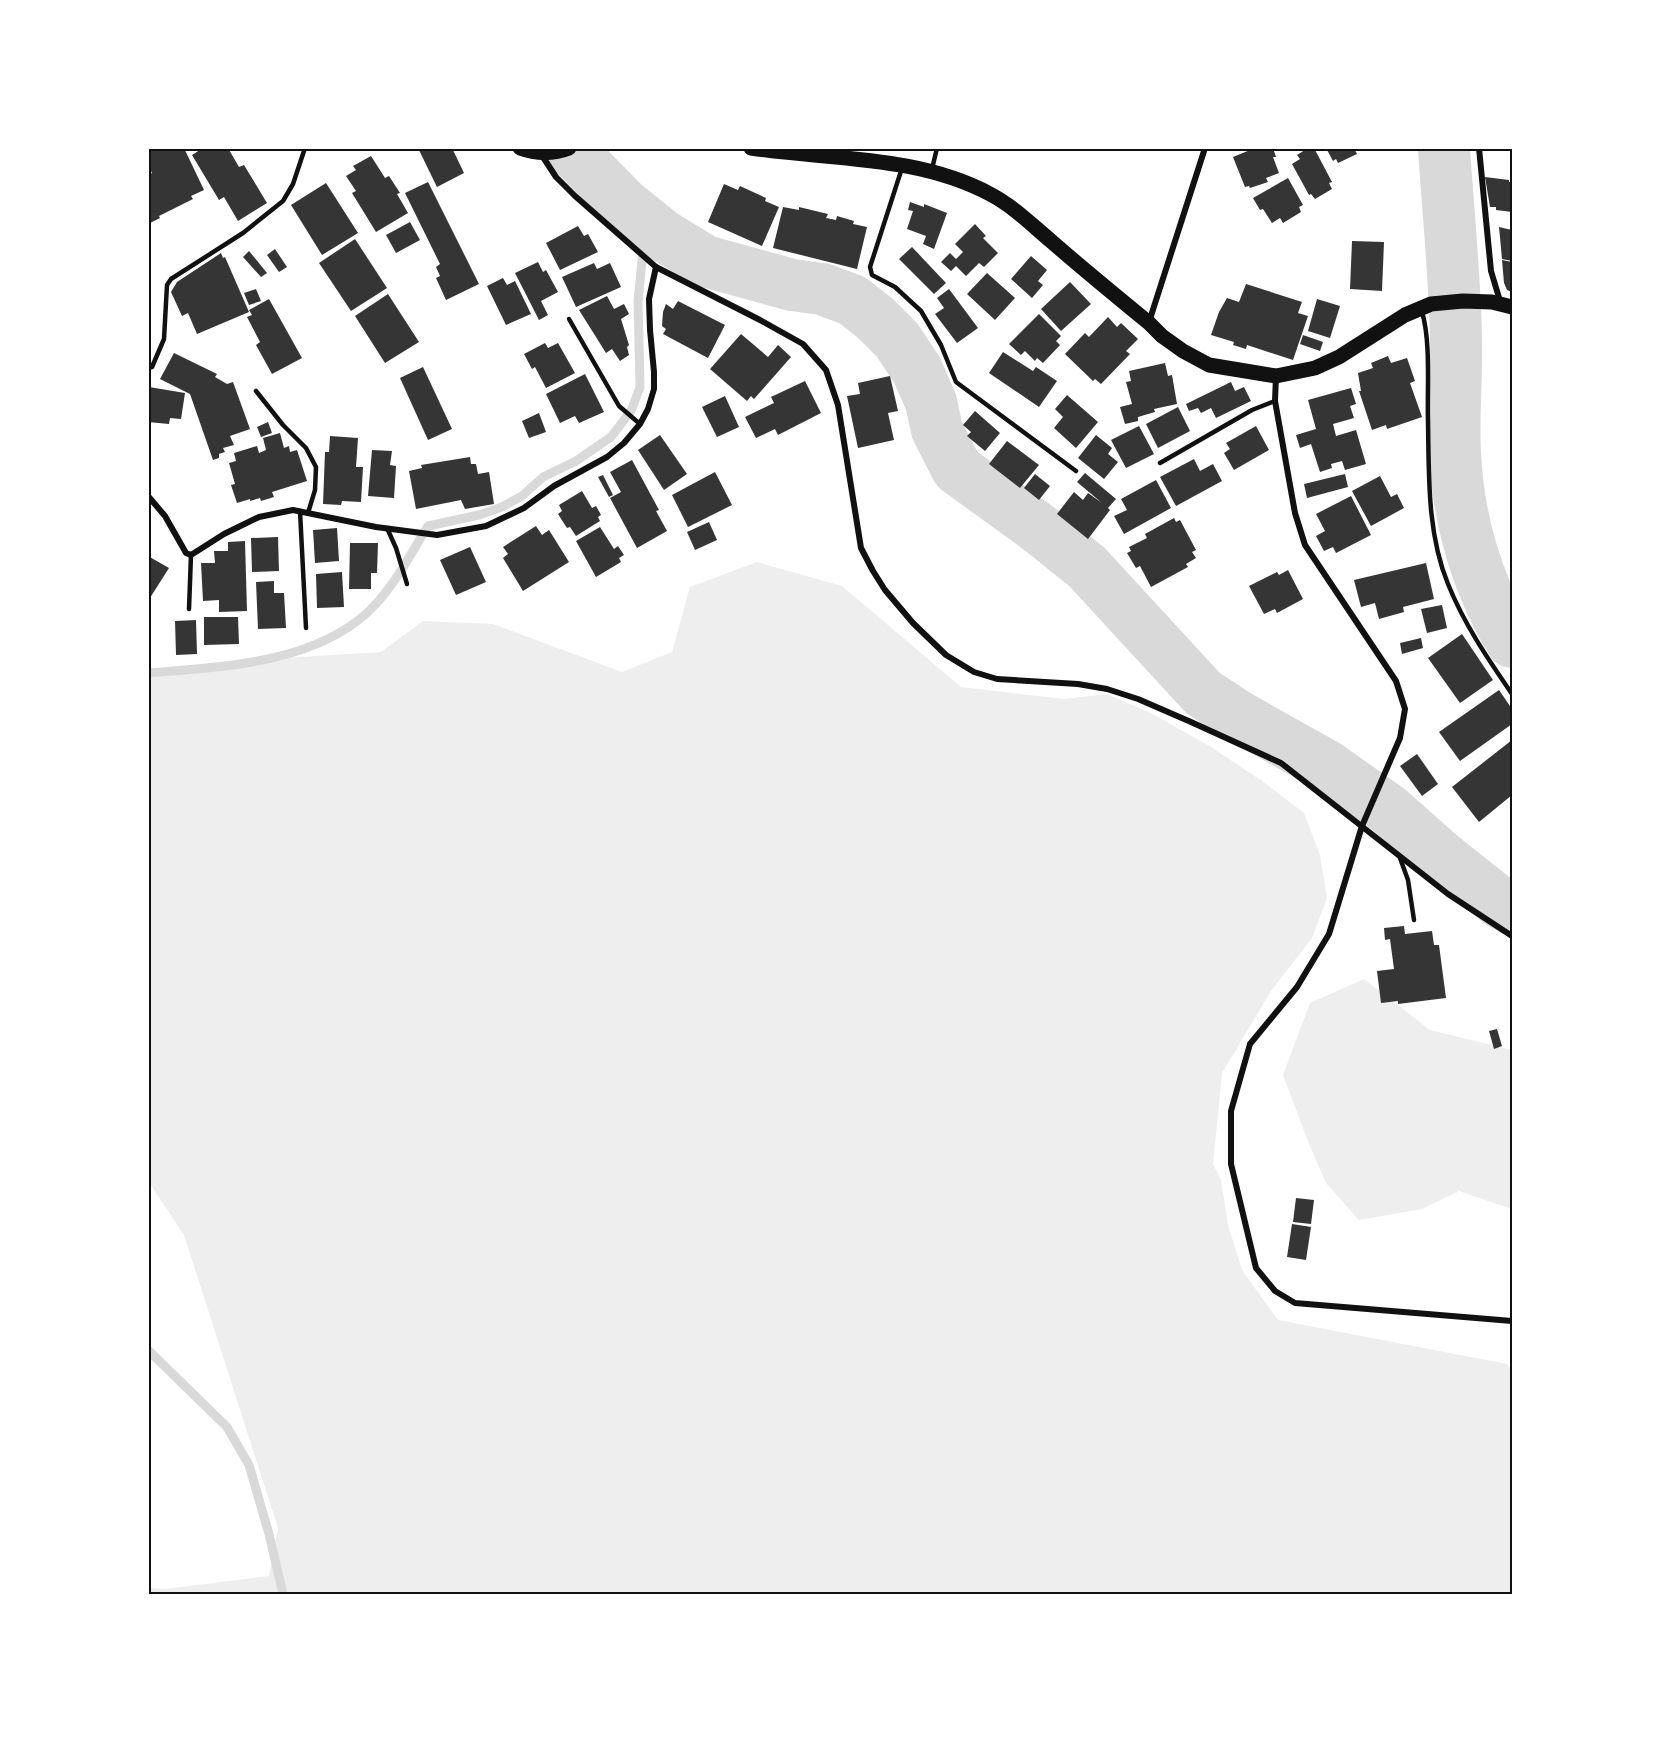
<svg xmlns="http://www.w3.org/2000/svg" width="1661" height="1743" font-family="Karla,sans-serif">
	<style>
		.green { fill: #eee }
		.lines { fill: none; stroke-linecap: round; stroke-linejoin: round }
		.stream { stroke: #d9d9d9; stroke-width: 9 }
		.river { stroke: #d9d9d9; stroke-width: 52 }
		.building { fill: #353535 }
		.service { stroke: #111; stroke-width: 4.5 }
		.minor { stroke: #111; stroke-width: 6 }
		.primary { stroke: #111; stroke-width: 15 }
		.neatline { fill: none; stroke: #111; stroke-width: 2 }
	</style>
	<rect width="100%" height="100%" fill="#fff"/>
	<g class="green">
		<path d="M757,562l85,24 119,101 103,12 43,-5 44,19 60,34 51,34 42,32 16,42 7,43 -15,40 -41,53 -49,82 -9,91 8,16 7,45 14,45 36,50 229,44 5,6v224h-1363v-6l16,1 104,-13 9,-48 -94,-293 -35,-53v-512l116,-11 116,-7 42,-31 70,3 129,48 50,-20 18,-65z"/>
		<path d="M1364,979l66,51 82,20v159l-53,-18 -37,18 -63,11 -33,-37 -17,-39 -26,-69 27,-72z"/>
	</g>
	<g class="lines">
		<g class="stream">
			<path d="M148,673c73,-6 162,-9 219,-60 26,-24 43,-58 61,-87l51,-11 23,-8 20,-11 21,-19 33,-16 35,-24 20,-26 9,-24 -2,-86 8,-79"/>
			<path d="M148,1350l79,77 22,38 20,69 14,60"/>
		</g>
		<g class="river">
			<path d="M569,148l55,56 40,32 41,25 87,24 30,4 30,11 23,18 22,22 20,30 14,32 6,28 20,39 80,58 50,40 116,126 35,23 89,50 61,43 52,46 59,47 13,7"/>
			<path d="M1444,148c4,64 11,128 12,191 1,38 -3,76 -1,114 3,66 22,133 57,189"/>
		</g>
	</g>
	<g class="building">
		<path d="M148,148h36l20,42 -13,6 2,3 -34,17 1,2 -12,6v-49l4,-2 -4,-7z"/>
		<path d="M203,148h25l11,19 5,-2 23,38 -29,18 -14,-24 -5,3 -27,-45z"/>
		<path d="M418,148h34l12,25 -27,14z"/>
		<path d="M1255,148h18l3,9h-3l6,16 -13,5 2,4 -18,6 -1,-2 -4,1 -12,-30z"/>
		<path d="M1308,148h6l18,34 -3,1 3,6 -17,10 -4,-5 -2,1 -17,-31 8,-5 -3,-4z"/>
		<path d="M1326,148h28l3,6 -19,9 -2,-4 -3,2z"/>
		<path d="M371,156l14,22 4,-2 11,17 -3,1 11,19 -32,19 -24,-39 4,-2 -10,-15 10,-6 -3,-4z"/>
		<path d="M1485,177l24,3v2h3v30l-16,-2v-3h-6z"/>
		<path d="M1288,178l15,27 -4,2 2,5 -18,11 -3,-5 -8,5 -9,-14 -3,1 -7,-12z"/>
		<path d="M428,182l51,102 -33,16 -10,-22 4,-2 -4,-9 4,-3 -35,-71z"/>
		<path d="M326,183l32,50 -36,22 -31,-50z"/>
		<path d="M724,184l14,6 2,-4 26,12 -1,3 14,6 -17,39 -54,-24z"/>
		<path d="M910,202l14,5v-3l23,9 -13,36 -11,-5 3,-8 -19,-7 6,-18 -5,-1z"/>
		<path d="M783,207l16,3v-3l29,7 -2,4 10,2 1,-4 17,5 -1,3 14,3 -10,42 -84,-21z"/>
		<path d="M410,222l10,18 -24,13 -10,-18z"/>
		<path d="M975,224l11,12 -3,2 15,15 -14,14 -5,-4 -13,13 -10,-10 -5,5 -10,-9 9,-9 6,6 7,-7 -8,-8z"/>
		<path d="M578,226l6,10 4,-2 10,18 -38,18 -14,-27z"/>
		<path d="M1499,227l13,3v31l-10,-2z"/>
		<path d="M355,239l32,49 -36,23 -32,-48z"/>
		<path d="M1352,241l32,1 -2,49 -32,-2z"/>
		<path d="M912,247l34,36 -12,11 -35,-35z"/>
		<path d="M275,249l12,18 -8,5 -12,-17z"/>
		<path d="M249,251l18,22 -6,4 -18,-20z"/>
		<path d="M221,253l2,5 2,-1 24,55 -52,22 -9,-21 -6,3 -11,-24 6,-10z"/>
		<path d="M1031,256l16,14 -9,11 5,4 -11,13 -21,-19z"/>
		<path d="M1502,260l10,2v30l-5,-2 -3,-7z"/>
		<path d="M538,262l5,10 3,-2 12,22 -17,9 7,14 -9,5 -24,-47z"/>
		<path d="M594,263l3,6 13,-6 11,24 -45,20 -14,-30z"/>
		<path d="M987,273l28,25 -20,22 -28,-26z"/>
		<path d="M503,278l4,7 8,-4 16,33 -25,11 -19,-39z"/>
		<path d="M1070,282l21,22 -30,27 -20,-22z"/>
		<path d="M1246,284l56,18 -4,11 10,3 -15,44 -46,-15 -1,4 -13,-4 1,-3 -23,-7 8,-23 8,-14 12,4z"/>
		<path d="M256,289l5,12 -12,4 -5,-12z"/>
		<path d="M949,289l29,39 -21,15 -22,-29 9,-6 -7,-10z"/>
		<path d="M388,294l31,48 -34,21 -30,-47z"/>
		<path d="M607,296l7,13 10,-5 5,10 -8,5 8,26 -2,2 2,8 -9,6 -8,-12 -6,4 -27,-43z"/>
		<path d="M269,299l33,59 -30,16 -16,-29 4,-3 -13,-25 5,-2 -3,-5z"/>
		<path d="M1317,299l23,7 -10,32 -22,-7z"/>
		<path d="M678,301l47,24 -17,33 -45,-24 3,-5 -4,-3 1,-14 3,-8 7,5z"/>
		<path d="M1039,314l22,22 -5,5 4,4 -17,18 -6,-5 -2,3 -10,-10 -4,4 -12,-11z"/>
		<path d="M1108,317l9,10 4,-4 17,16 -12,12 4,3 -29,30 -6,-5 -2,2 -28,-27 20,-21 4,4z"/>
		<path d="M741,334l27,23 10,-12 13,12 -37,42 -3,-3 -4,5 -37,-32z"/>
		<path d="M1303,335l20,7 -3,9 -20,-7z"/>
		<path d="M545,343l3,5 10,-5 17,30 -29,15 -11,-21 -3,2 -8,-15z"/>
		<path d="M1003,352l30,19 3,-4 21,14 -18,26 -50,-34z"/>
		<path d="M174,353l43,21 -2,3 12,7 6,-2 17,47 -20,7 4,9 -11,3 2,4 -6,2v4l-6,2 -23,-66 -30,-15z"/>
		<path d="M1388,356l3,7 16,-5 8,23 -5,2 12,34 -35,12 -1,-4 -14,5 -13,-39h2l-3,-18 15,-5 -2,-5z"/>
		<path d="M1165,363l3,13 4,-1 5,29 -23,5 1,3 -17,5v4l-13,3 -5,-17 12,-3 -6,-22 5,-1 -2,-10z"/>
		<path d="M423,367l29,62 -24,11 -28,-62z"/>
		<path d="M585,374l19,38 -25,11 -4,-7 -15,7 -14,-29z"/>
		<path d="M890,376l8,35 -10,2 6,27 -36,8 -11,-52 13,-2 -2,-11z"/>
		<path d="M805,381l16,32 -43,22 -3,-6 -19,9 -11,-21 29,-14 -3,-6z"/>
		<path d="M1231,382l4,9 9,-4 7,14 -35,17 -5,-10 -10,5 -3,-5 -9,3 -3,-7z"/>
		<path d="M149,387l36,6 -4,26 -11,-1 -1,6 -21,-2z"/>
		<path d="M1351,388l5,16 -6,2 4,12 -21,6 3,12 20,-6 10,34 -21,6 -3,-9 -11,3 1,4 -12,4 -9,-28 -11,4 -4,-13 20,-6 -8,-29z"/>
		<path d="M1067,395l31,27 -22,26 -22,-20 9,-11 -8,-8z"/>
		<path d="M725,396l14,31 -22,10 -15,-30z"/>
		<path d="M1178,407l12,24 -32,17 -12,-24z"/>
		<path d="M975,411l25,22 -15,18 -18,-15 4,-4 -8,-7z"/>
		<path d="M539,413l7,19 -17,6 -7,-17z"/>
		<path d="M268,422l4,11 -11,4 -4,-10z"/>
		<path d="M1139,426l15,28 -28,14 -15,-28z"/>
		<path d="M1256,426l13,24 -35,20 -10,-17 6,-4 -4,-6z"/>
		<path d="M280,433l4,15 5,-2 1,6 7,-2 10,31 -35,11 2,5 -13,4 -1,-3 -10,3v-2l-13,4 -6,-18 4,-1 -6,-21 7,-2 -2,-8 23,-7 2,7 7,-3 -3,-12z"/>
		<path d="M660,435l27,39 -23,16 -26,-40z"/>
		<path d="M1096,435l16,13 -4,6 10,8 -14,17 -26,-21z"/>
		<path d="M330,436l28,2 -2,29h7l-2,35 -19,-1 -1,4 -18,-1 2,-52h4z"/>
		<path d="M1007,441l32,24 -19,23 -31,-24z"/>
		<path d="M372,450l20,1 -2,14 6,1 -2,32 -26,-2z"/>
		<path d="M470,457l1,7h5l2,10 11,-2 5,32 -29,5 -4,-9 -45,9 -7,-38 13,-3 -1,-3z"/>
		<path d="M1194,459l6,12 13,-7 9,17 -46,25 -16,-29z"/>
		<path d="M632,460l27,50 -3,1 11,20 -30,17 -27,-50 11,-6 -11,-20z"/>
		<path d="M715,472l17,33 -44,22 -16,-32z"/>
		<path d="M1085,473l31,26 -8,9 2,2 -22,29 -31,-25 17,-22 9,8 5,-7 14,10 -25,-21z"/>
		<path d="M1035,474l15,12 -11,14 -15,-12z"/>
		<path d="M1345,474l3,13 -41,11 -3,-14z"/>
		<path d="M603,475l10,20 -4,2 -11,-20z"/>
		<path d="M1380,476l11,21 6,-3 7,14 -33,18 -19,-35z"/>
		<path d="M1156,480l15,28 -47,26 -10,-18 13,-6 -6,-11z"/>
		<path d="M582,491l10,17 4,-2 5,9 -3,2 2,4 -24,15 -6,-9 -3,1 -9,-14 4,-3 -3,-6z"/>
		<path d="M1351,496l20,39 -35,18 -3,-6 -9,4 -8,-15 9,-5 -9,-17z"/>
		<path d="M1174,518l2,4 4,-2 16,30 -4,2 4,6 -10,6 2,3 -37,20 -11,-21 -4,2 -9,-15 4,-2 -2,-4 18,-9 -2,-4z"/>
		<path d="M709,522l8,18 -22,10 -8,-18z"/>
		<path d="M536,526l6,9 7,-5 20,32 -46,29 -20,-33 5,-4 -5,-7z"/>
		<path d="M600,527l14,22 4,-3 6,9 -5,3 2,4 -25,15 -20,-36z"/>
		<path d="M337,528l2,33 -24,2 -2,-33z"/>
		<path d="M278,537l1,34 -27,1 -1,-34z"/>
		<path d="M245,541l2,70 -28,1v-12l-16,1 -2,-38h14l-1,-12h14v-9z"/>
		<path d="M350,543h28l-1,30h-6v16h-22z"/>
		<path d="M470,547l16,35 -30,13 -16,-35z"/>
		<path d="M148,556l21,12 -21,33z"/>
		<path d="M1426,563l8,36 -31,8 1,5 -25,7 -4,-16 -14,4 -7,-27z"/>
		<path d="M1288,570l15,29 -26,14 -2,-4 -11,5 -15,-28 28,-14 2,3z"/>
		<path d="M342,572l2,35 -27,1 -1,-34z"/>
		<path d="M274,581v12h10l2,35 -28,1 -2,-47z"/>
		<path d="M1442,605l5,23 -20,5 -6,-24z"/>
		<path d="M204,617h34l1,27 -35,1z"/>
		<path d="M196,620l1,34 -21,1 -1,-34z"/>
		<path d="M1462,634l31,46 -33,23 -32,-45z"/>
		<path d="M1421,638l2,10 -21,6 -2,-11z"/>
		<path d="M1499,690l13,19v15l-52,37 -21,-29z"/>
		<path d="M1512,740v55l-33,27 -27,-35z"/>
		<path d="M1417,754l21,30 -16,12 -22,-30z"/>
		<path d="M1404,926l1,8 27,-3 2,14h5l7,53 -48,6v-3l-17,2 -4,-32 17,-2 -4,-30 -5,1 -1,-12z"/>
		<path d="M1497,1029l5,17 -8,3 -5,-18z"/>
		<path d="M1296,1198l18,2 -3,24 -18,-2z"/>
		<path d="M1292,1224l19,3 -5,33 -19,-3z"/>
	</g>
	<g class="lines">
		<g class="service">
			<path d="M902,168l-32,99 2,8 23,12 26,24 20,34 15,37 120,89"/>
			<path d="M932,169l5,-21"/>
			<path d="M1422,312c9,29 5,78 6,109 1,54 -1,112 20,163 16,40 40,75 64,110"/>
			<path d="M569,319l50,87 21,18"/>
			<path d="M148,368l4,-1 12,-28 3,-54 4,-6 72,-46 40,-32 10,-17 12,-36"/>
			<path d="M256,391l27,34 23,23 10,19 -1,23 -7,23"/>
			<path d="M1160,463l92,-53 23,-9"/>
			<path d="M300,511l6,117"/>
			<path d="M387,528l9,20 11,36"/>
			<path d="M189,609l2,-54"/>
			<path d="M1400,858l8,22 6,40"/>
		</g>
		<g class="minor">
			<path d="M1479,148l12,123 9,30"/>
			<path d="M541,154l15,23 19,19 81,71 104,53 43,24 23,26 12,35 23,143 12,23 12,19 28,33 33,32 28,17 23,7 81,5 29,5 31,10 53,23 90,41 167,131 64,42"/>
			<path d="M1149,322l56,-174"/>
			<path d="M1276,376l-1,25 20,112 10,32 91,136 9,28 -5,29 -38,88 -33,108 -32,53 -47,57 -19,67v53l25,104 19,23 20,12 217,18"/>
			<path d="M148,496l17,20 21,37 5,2 33,-21 35,-17 34,-7 83,17 61,8 49,-9 38,-18 30,-22 53,-29 17,-14 16,-19 8,-15 6,-20v-17l-4,-42 -1,-31 7,-32"/>
		</g>
		<g class="primary">
			<path d="M520,148c16,6 34,6 49,0"/>
			<path d="M751,148c79,12 166,7 239,46 23,12 42,31 61,47 32,28 65,55 98,82l13,13 21,15 26,14 67,11 39,-8 24,-11 66,-42 26,-11 32,-3 29,1 20,5"/>
		</g>
	</g>
	<rect width="1661" height="1743" fill="none" stroke="#ffffff" stroke-width="300"/>
	<rect x="150" y="150" width="1361" height="1443" class="neatline"/>
</svg>
